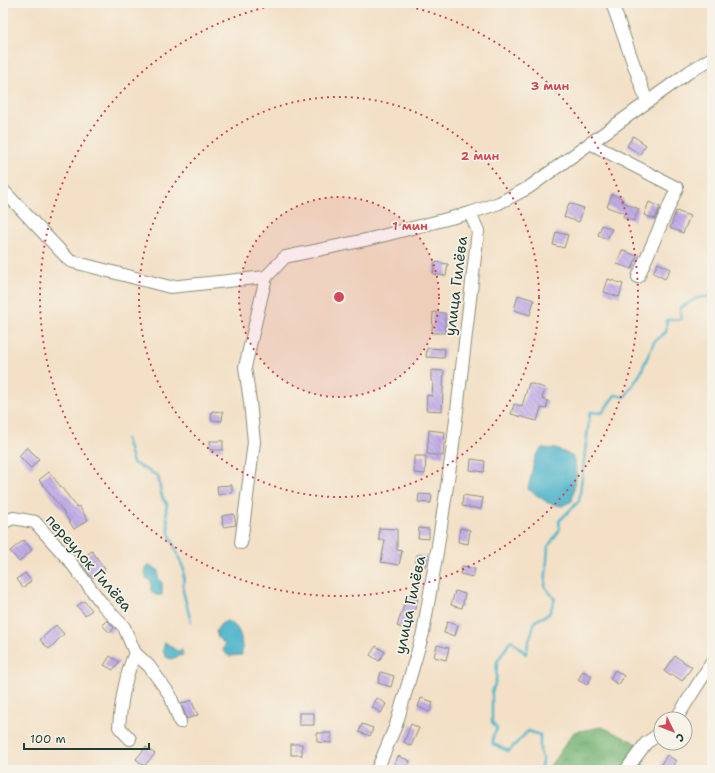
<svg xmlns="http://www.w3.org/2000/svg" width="715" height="773" font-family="'Shantell Sans',sans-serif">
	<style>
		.forest { fill: url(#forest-crowns); stroke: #4a7854 }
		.water { fill: #4bb4ca; stroke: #35787f }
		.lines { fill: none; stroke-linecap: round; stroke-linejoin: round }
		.stream { stroke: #4bb4ca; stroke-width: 2.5 }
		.building { fill: url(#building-back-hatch) }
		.minor-casing { stroke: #898e7d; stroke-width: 14 }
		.minor { stroke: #fff; stroke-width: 12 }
		.ring { fill: none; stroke: #d1495b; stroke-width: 2; stroke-dasharray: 2 4 }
		.labels { text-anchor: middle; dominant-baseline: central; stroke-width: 3.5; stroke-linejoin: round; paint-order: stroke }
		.street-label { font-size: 15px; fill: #1f3d34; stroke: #f7f3e8 }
		.centre { fill: #d1495b; stroke: #f7f3e8; stroke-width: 2 }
		.ring-label { font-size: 12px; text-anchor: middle; font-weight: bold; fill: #d1495b; stroke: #f7f3e8; stroke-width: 3.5; stroke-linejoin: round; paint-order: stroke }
	</style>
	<defs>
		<pattern id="forest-crowns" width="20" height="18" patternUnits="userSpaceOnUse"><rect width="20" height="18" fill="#75b374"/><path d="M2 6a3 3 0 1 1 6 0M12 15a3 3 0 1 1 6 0" fill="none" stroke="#5f9360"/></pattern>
		<pattern id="building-back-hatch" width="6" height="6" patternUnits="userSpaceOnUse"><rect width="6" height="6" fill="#c1abe8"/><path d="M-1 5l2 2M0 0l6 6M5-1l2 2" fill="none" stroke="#9c8cbd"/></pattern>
	</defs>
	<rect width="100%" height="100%" fill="#f7f3e8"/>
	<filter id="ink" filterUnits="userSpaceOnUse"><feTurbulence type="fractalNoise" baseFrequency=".025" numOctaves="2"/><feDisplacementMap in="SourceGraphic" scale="8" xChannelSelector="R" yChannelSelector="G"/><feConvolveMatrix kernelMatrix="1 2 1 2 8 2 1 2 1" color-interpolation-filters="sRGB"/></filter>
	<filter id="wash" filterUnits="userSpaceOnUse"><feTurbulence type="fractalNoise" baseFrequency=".012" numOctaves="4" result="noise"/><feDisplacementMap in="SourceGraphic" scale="16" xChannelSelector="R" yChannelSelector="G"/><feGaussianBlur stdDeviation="0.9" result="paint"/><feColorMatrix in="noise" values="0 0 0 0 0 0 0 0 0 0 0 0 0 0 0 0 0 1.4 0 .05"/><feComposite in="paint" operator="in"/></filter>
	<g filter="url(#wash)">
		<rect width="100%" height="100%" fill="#f3e0c6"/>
		<path class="forest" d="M602,727l40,19 2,24h-97l27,-38z"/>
		<g class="water">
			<path d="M542,448l16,1 15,8 4,15 -5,29 -10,5 -14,-3 -20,-14 7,-32z"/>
			<path d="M148,565l10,5v7l4,6v12h-7l-4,-4v-10l-5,-3 -1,-6z"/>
			<path d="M227,621c15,6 15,19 15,34l-13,1 -6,-5 2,-7 -7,-6 -2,-7 5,-7z"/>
			<path d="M165,642l12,9 5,-1 1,5 -13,4 -5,-3 -2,-6z"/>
		</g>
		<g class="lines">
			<g class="stream">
				<path d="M126,439l7,24 25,13c3,11 1,20 9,28l-1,5 3,24 15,37 -1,21 8,31"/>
				<path d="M540,770l3,-11 -3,-7v-17l-12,-4 -19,20 -16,-7v-8l4,-7 -5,-7v-30l4,-11 1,-19 14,-22 15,14 2,-10 7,-23 14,-7 6,-15 -10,-12 3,-40 12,-18 -1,-8 20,-20 11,-89 12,1 13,-18 10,2 15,-23 14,-32 12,-10 1,-12 14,-1 -1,-11 17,-10 15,-2"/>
			</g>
		</g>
		<g id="blocks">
			<g class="building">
				<path d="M633,136l13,9 -6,9 -13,-8z"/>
				<path d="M612,194l11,5 -1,3 17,7 -5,12 -11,-4 1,-4 -17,-6z"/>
				<path d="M649,202l11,5 -5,12 -11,-4z"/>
				<path d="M569,203l15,5 -5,14 -15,-5z"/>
				<path d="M676,211l14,5 -7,17 -13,-5z"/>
				<path d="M602,225l10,4 -5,10 -9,-4z"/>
				<path d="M556,232l12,3 -4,13 -11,-3z"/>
				<path d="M622,250l15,6 -5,13 -15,-5z"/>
				<path d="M435,262l13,2 -2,12 -13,-2z"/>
				<path d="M658,263l12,6 -5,10 -12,-6z"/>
				<path d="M608,279l15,5 -4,13 -15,-5z"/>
				<path d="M518,295l16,5 -4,15 -16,-5z"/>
				<path d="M433,312l12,1v20h-13z"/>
				<path d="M427,348l18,1 -1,9 -18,-1z"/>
				<path d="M431,370l13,1 -2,40 -16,-1 1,-15 5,1 1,-15h-2z"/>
				<path d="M529,383l16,5 -3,11 6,2 -2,8 -5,-1 -4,13 -26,-7 3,-10 8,2z"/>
				<path d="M212,411l11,1 -1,9 -11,-1z"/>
				<path d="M429,430l16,2 -2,24 -16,-2z"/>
				<rect x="210" y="441" width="13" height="9"/>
				<path d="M27,447l12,12 -8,9 -12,-12z"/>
				<path d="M414,456h12l-1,18 -11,-1z"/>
				<path d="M471,459l14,2 -1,11 -14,-2z"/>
				<path d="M49,472l28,35 2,-1 9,14 -14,9 -11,-18 -24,-31z"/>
				<path d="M232,485v8l-14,2 -1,-9z"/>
				<path d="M419,494l13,1 -1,8 -13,-1z"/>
				<path d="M463,495l20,3 -2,11 -19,-3z"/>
				<path d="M234,514l2,11 -13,2 -1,-11z"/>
				<path d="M379,528l18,1v21l5,1 -3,14 -18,-3 4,-22h-6z"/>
				<path d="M419,528l10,1v10l-11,-1z"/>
				<path d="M460,528l10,2 -2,14 -10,-2z"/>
				<path d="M24,540l8,10 -13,12 -9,-11z"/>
				<path d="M92,551l13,18 -13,9 -13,-18z"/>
				<path d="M417,555l10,2 -2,10 -10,-2z"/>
				<path d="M462,566l13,3 -2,8 -13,-3z"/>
				<path d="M25,573l6,8 -8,7 -6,-9z"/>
				<path d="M455,591l10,3 -3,14 -11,-3z"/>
				<path d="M407,596l11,3 -10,31 -11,-4z"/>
				<path d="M84,601l8,9 -7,5 -8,-9z"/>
				<path d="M107,620l7,8 -4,5 -8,-8z"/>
				<path d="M447,622l11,3 -3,11 -11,-3z"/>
				<path d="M56,625l8,9 -15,15 -9,-9z"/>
				<path d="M437,645l12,3 -3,12 -12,-3z"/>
				<path d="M376,646l9,6 -6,9 -9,-6z"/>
				<path d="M110,656l9,6 -6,8 -9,-5z"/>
				<path d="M675,656l17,11 -10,14 -10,-7 -1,2 -7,-5z"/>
				<path d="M615,670l9,6 -5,9 -9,-6z"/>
				<path d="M583,671l9,5 -5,9 -9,-5z"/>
				<path d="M381,672l13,4 -3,11 -13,-4z"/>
				<path d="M377,698l9,6 -5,9 -9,-6z"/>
				<path d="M421,698l12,4 -3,10 -12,-5z"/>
				<path d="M191,700l7,15 -11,4 -6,-15z"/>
				<rect x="299" y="713" width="15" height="12"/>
				<path d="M362,724l11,4 -3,8 -11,-4z"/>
				<path d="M411,724l8,4 -8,18 -7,-4z"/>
				<path d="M317,733h14v10l-14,-1z"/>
				<rect x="291" y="744" width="11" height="11"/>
				<path d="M146,747l9,7 -11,12 -8,-7z"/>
				<path d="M667,755l9,6 -6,9 -9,-6z"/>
				<path d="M398,756l12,5 -4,9 -12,-4z"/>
			</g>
		</g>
	</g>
	<g filter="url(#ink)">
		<use href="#blocks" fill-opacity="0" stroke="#898e7d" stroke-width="1"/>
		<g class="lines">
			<g class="minor-casing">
				<g id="minor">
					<path d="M612,3l35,99"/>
					<path d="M590,143l87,45 -39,89"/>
					<path d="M3,190l67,71 100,26 96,-10"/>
					<path d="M470,213l29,-10 29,-15 161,-116 23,-14"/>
					<path d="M3,523l10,-5 22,4 34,38 34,45 21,22 11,26c-10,23 -14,49 -16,74l11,12"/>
					<path d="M241,543l13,-101 -4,-40 -5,-35 21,-90 19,-20 85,-18 100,-26 8,18 -26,222 -15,99 -14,81 -27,92 -19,45"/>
					<path d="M135,653l14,13 21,29 10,27"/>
					<path d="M676,719l36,-57"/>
					<path d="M626,770l20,-27 15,-10"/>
				</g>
			</g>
			<use href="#minor" class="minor"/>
		</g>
	</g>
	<circle cx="339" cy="297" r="100" fill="#d1495b" fill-opacity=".12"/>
	<g class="ring">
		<circle cx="339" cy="297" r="100"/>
		<circle cx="339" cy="297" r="200"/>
		<path d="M393 3A299 299 0 1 1 285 3"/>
	</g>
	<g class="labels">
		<g class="street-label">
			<text transform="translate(456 286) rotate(-83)">улица Гилёва</text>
			<text transform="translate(89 563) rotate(49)">переулок Гилёва</text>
			<text transform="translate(410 605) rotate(-78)">улица Гилёва</text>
		</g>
	</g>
	<circle cx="339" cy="297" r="6" class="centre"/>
	<g class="ring-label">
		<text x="550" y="90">3 мин</text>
		<text x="480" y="160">2 мин</text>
		<text x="410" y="230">1 мин</text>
	</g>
	<rect width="715" height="773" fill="none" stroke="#f7f3e8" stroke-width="16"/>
	<g transform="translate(673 731) rotate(133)"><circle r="19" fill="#f7f3e8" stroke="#a1aaa0"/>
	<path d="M0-3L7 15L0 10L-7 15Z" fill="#d1495b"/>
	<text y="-6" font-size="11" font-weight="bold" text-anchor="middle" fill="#1f3d34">С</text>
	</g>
	<path d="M24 743v6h125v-6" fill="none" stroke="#1f3d34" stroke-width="2"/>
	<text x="30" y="743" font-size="12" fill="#1f3d34" stroke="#f7f3e8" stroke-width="3" paint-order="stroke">100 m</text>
</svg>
